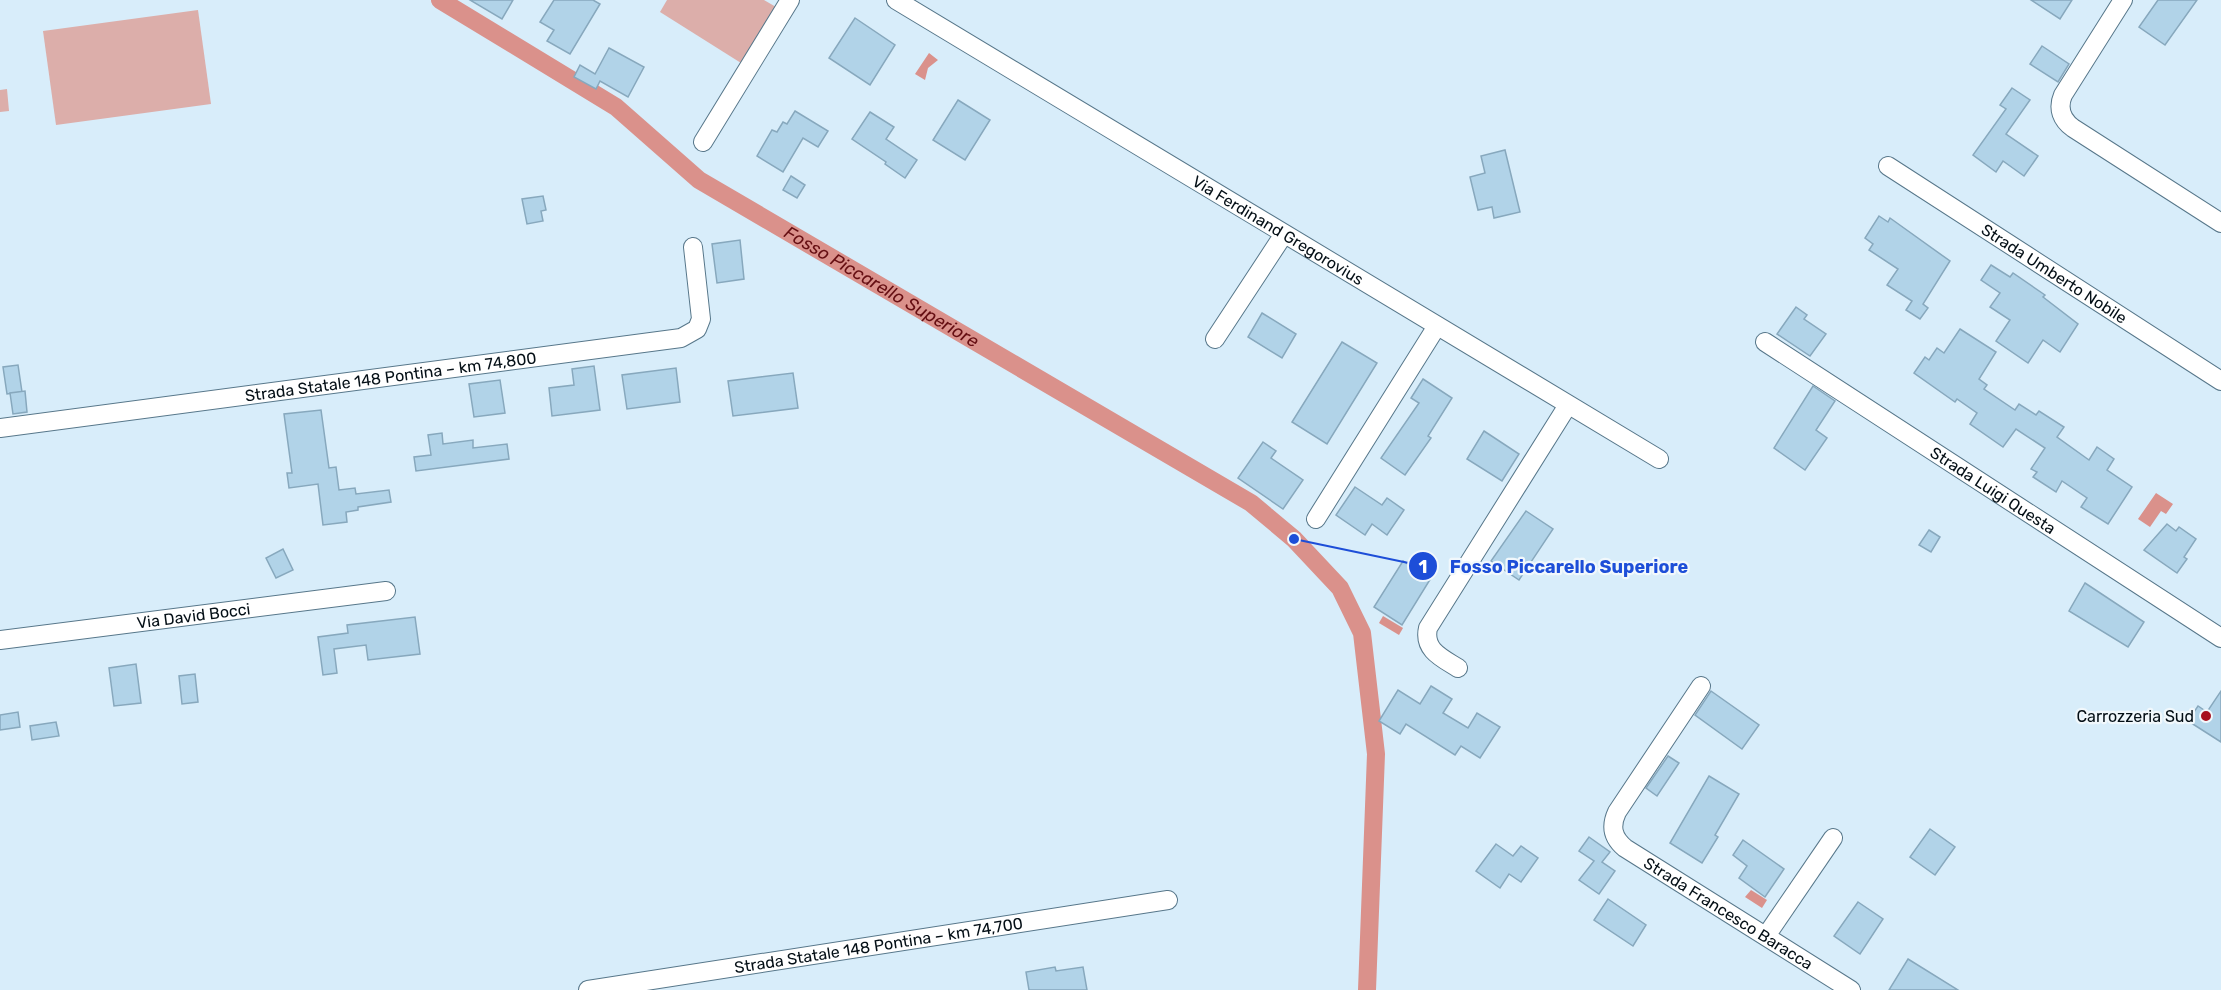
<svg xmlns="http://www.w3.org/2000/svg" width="2221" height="990" font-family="Rubik,sans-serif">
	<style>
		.green { fill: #dcaeaa }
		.water { fill: #da918b }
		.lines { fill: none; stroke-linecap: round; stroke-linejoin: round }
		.canal { stroke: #da918b; stroke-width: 18 }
		.building { fill: #b1d3e8; stroke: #87a8bd; stroke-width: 1.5 }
		.street-casing { stroke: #57778a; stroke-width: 20 }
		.street { stroke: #fff; stroke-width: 18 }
		.poi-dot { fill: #a7101f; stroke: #f1f8fc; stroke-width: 2 }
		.labels { text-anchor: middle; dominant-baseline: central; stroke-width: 4.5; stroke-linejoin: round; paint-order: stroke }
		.street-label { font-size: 16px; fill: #040f16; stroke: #f1f8fc }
		.poi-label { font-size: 16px; fill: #040f16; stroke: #f1f8fc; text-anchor: end }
		.water-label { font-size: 18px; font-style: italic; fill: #660f13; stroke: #f1f8fc }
		.leader { fill: none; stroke: #1d4ed8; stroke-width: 2 }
		.callout-dot { fill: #1d4ed8; stroke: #f1f8fc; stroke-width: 2 }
		.mark-label { font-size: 18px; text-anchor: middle; font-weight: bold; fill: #fff }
		.callout-label { font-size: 18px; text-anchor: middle; font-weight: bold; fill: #1d4ed8; stroke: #f1f8fc; stroke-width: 4.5; stroke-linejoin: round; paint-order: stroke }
	</style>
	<rect width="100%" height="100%" fill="#d8edfa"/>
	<g class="green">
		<path d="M667,0h97l12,7 -35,56 -81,-51z"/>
		<path d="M198,10l13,94 -155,21 -13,-94z"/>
		<path d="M7,89l2,22 -9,1v-22z"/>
	</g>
	<g class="water">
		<path d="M929,53l9,7 -10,8 -3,12 -10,-6z"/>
		<path d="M2156,493l17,11 -7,10 -5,-3 -11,16 -12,-8z"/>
		<path d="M1383,616l20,12 -4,7 -20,-12z"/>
		<path d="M1751,890l16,10 -5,8 -17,-11z"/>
	</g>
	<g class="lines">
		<path class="canal" id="s1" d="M440,0l176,107 83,73 552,323 43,36 46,49 22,45 14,121 -9,236"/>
	</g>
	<g class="building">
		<path d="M470,0h43l-11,19z"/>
		<path d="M554,0h39l7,4 -30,50 -23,-13 7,-11 -14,-8z"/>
		<path d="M2031,0h41l-12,19z"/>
		<path d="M2158,0h39l-32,45 -26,-18z"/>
		<path d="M855,18l40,27 -25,40 -41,-27z"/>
		<path d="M2042,46l27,18 -11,18 -28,-18z"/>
		<path d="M609,48l35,19 -16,30 -28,-16 -4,8 -22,-12 6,-12 15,9z"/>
		<path d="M2012,88l18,12 -24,34 32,22 -14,20 -21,-15 -7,11 -23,-17 33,-46 -6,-4z"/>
		<path d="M958,100l32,20 -25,40 -32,-20z"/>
		<path d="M795,111l33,20 -10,16 -15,-9 -20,34 -26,-16 15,-26 5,2 6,-10 4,2z"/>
		<path d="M870,112l24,15 -8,12 31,21 -12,18 -20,-14 1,-2 -34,-23z"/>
		<path d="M1505,150l15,62 -26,6 -2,-11 -14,3 -8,-33 15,-4 -4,-17z"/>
		<path d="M791,176l14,9 -8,13 -14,-8z"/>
		<path d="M543,196l3,14 -5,1 2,10 -16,3 -5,-25z"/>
		<path d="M1879,216l9,6 2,-4 60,43 -27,43 5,4 -8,11 -14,-9 6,-9 -25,-16 11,-16 -29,-19 4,-6 -8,-6z"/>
		<path d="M740,240l4,39 -27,4 -5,-39z"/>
		<path d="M1991,265l19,12 3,-4 32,22 -2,2 35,27 -18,28 -17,-12 -15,23 -32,-22 14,-21 -20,-13 10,-14 -19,-13z"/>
		<path d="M1796,307l11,8 -3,4 22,15 -16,22 -33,-22z"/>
		<path d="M1262,313l34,21 -14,24 -34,-21z"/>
		<path d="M1960,329l36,23 -17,27 8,6 -3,4 31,21 4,-6 17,11 3,-4 25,16 -7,10 32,23 8,-13 17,12 -7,11 25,17 -24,37 -27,-17 6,-9 -25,-17 -6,11 -23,-15 4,-5 -6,-3 14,-21 -29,-19 -13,18 -33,-23 7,-11 -20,-14 -2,3 -41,-29 11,-16 4,3 8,-12 7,5z"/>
		<path d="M1342,342l35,21 -50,81 -35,-22z"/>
		<path d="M18,365l4,27 -15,2 -4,-27z"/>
		<path d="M594,366l6,44 -48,6 -3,-28 25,-3 -2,-16z"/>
		<path d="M676,368l4,34 -53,7 -5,-34z"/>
		<path d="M793,373l5,35 -65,8 -5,-35z"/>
		<path d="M1423,379l29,19 -24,38 3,2 -26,37 -24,-17 38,-55 -8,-5z"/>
		<path d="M500,380l5,33 -31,4 -5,-33z"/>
		<path d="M1813,386l22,15 -19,29 11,8 -22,32 -31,-22z"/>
		<path d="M25,391l2,21 -14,2 -3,-21z"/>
		<path d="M321,410l8,58 7,-1 3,23 16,-2 1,6 33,-4 2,12 -33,5v3l-12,2 1,10 -24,3 -5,-41 -29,4 -2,-15h5l-8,-59z"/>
		<path d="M1484,431l35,23 -17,27 -35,-22z"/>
		<path d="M442,433l1,11 30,-4v8l34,-4 2,15 -93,12 -2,-14 17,-2 -3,-20z"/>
		<path d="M1263,442l13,9 -5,7 32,22 -20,29 -45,-31z"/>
		<path d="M1355,487l27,18 5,-7 17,12 -17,25 -15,-11 -7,11 -29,-20z"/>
		<path d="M1526,511l27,18 -34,51 -28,-19z"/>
		<path d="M2167,524l9,7 3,-4 17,12 -12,18 3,2 -10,14 -33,-23z"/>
		<path d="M1929,530l11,7 -9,15 -12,-7z"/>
		<path d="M283,549l10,21 -17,8 -10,-20z"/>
		<path d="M1403,561l28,17 -29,47 -28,-18z"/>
		<path d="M2085,583l59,39 -16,25 -59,-36z"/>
		<path d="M415,617l5,37 -52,6 -2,-15 -32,4 3,24 -14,2 -5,-38 30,-4 -1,-8z"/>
		<path d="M136,664l5,39 -27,3 -5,-38z"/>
		<path d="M195,674l3,28 -16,2 -3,-28z"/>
		<path d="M1431,686l21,13 -9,14 25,15 9,-15 23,14 -20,31 -19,-12 -6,9 -49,-31 -6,10 -21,-13 19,-31 22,14z"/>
		<path d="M1711,691l48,34 -17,24 -47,-34z"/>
		<path d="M2221,691v51l-33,-21 10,-15 9,6z"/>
		<path d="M18,712l2,15 -20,3v-15z"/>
		<path d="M56,722l3,14 -27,4 -2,-14z"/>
		<path d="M1668,756l11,7 -22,33 -11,-8z"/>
		<path d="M1709,776l30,18 -24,41 3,2 -16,26 -32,-20z"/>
		<path d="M1930,829l25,18 -20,28 -25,-18z"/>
		<path d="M1589,837l21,15 -8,10 13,9 -16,23 -20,-14 15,-19 -15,-10z"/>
		<path d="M1743,840l41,29 -19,28 -26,-19 8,-12 -14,-11z"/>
		<path d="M1496,844l17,12 8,-10 17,12 -17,24 -12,-8 -9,14 -24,-17z"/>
		<path d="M1608,899l38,26 -13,21 -39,-26z"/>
		<path d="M1858,902l25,17 -23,35 -26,-18z"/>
		<path d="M1908,959l50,31h-69z"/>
		<path d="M1055,967l1,4 27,-4 4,23h-58l-3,-18z"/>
	</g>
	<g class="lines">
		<g class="street-casing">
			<g id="street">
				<path id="s2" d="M896,0l763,459"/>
				<path d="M2123,0l-60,95c-6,14 -1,25 10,33l148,95"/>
				<path d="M703,142l87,-142"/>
				<path id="s3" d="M1888,166l333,215"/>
				<path d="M1215,339l69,-105"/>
				<path id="s4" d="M1765,342l456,296"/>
				<path id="s5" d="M0,428l681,-90 16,-9 4,-10 -8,-72"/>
				<path d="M1316,519l121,-193"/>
				<path id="s6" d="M0,640l386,-49"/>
				<path d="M1458,668c-16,-10 -35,-18 -30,-40l140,-223"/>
				<path id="s7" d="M1701,686l-84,126c-7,15 -4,26 8,36l226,142"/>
				<path d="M1766,936l67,-98"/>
				<path id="s8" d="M588,990l580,-90"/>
			</g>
		</g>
		<use href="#street" class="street"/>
	</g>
	<circle class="poi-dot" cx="2206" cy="716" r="6"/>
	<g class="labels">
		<g class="street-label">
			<text stroke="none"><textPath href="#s2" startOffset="446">Via Ferdinand Gregorovius</textPath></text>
			<text stroke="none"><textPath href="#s3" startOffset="198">Strada Umberto Nobile</textPath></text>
			<text stroke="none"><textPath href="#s5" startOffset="394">Strada Statale 148 Pontina – km 74,800</textPath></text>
			<text stroke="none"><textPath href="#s4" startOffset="272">Strada Luigi Questa</textPath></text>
			<text stroke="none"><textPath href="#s6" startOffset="195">Via David Bocci</textPath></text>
			<text stroke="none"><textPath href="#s7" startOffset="314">Strada Francesco Baracca</textPath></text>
			<text stroke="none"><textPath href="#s8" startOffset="294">Strada Statale 148 Pontina – km 74,700</textPath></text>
		</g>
		<g class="poi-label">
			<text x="2194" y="716">Carrozzeria Sud</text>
		</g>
		<g class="water-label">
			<text stroke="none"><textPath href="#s1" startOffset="528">Fosso Piccarello Superiore</textPath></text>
		</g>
	</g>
	<path class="leader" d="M1294 539L1423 566"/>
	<g class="callout-dot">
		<circle cx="1294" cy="539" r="6"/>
		<circle cx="1423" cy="566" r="15"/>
	</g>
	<g class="mark-label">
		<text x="1423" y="573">1</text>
	</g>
	<g class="callout-label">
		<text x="1569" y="573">Fosso Piccarello Superiore</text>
	</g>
</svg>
